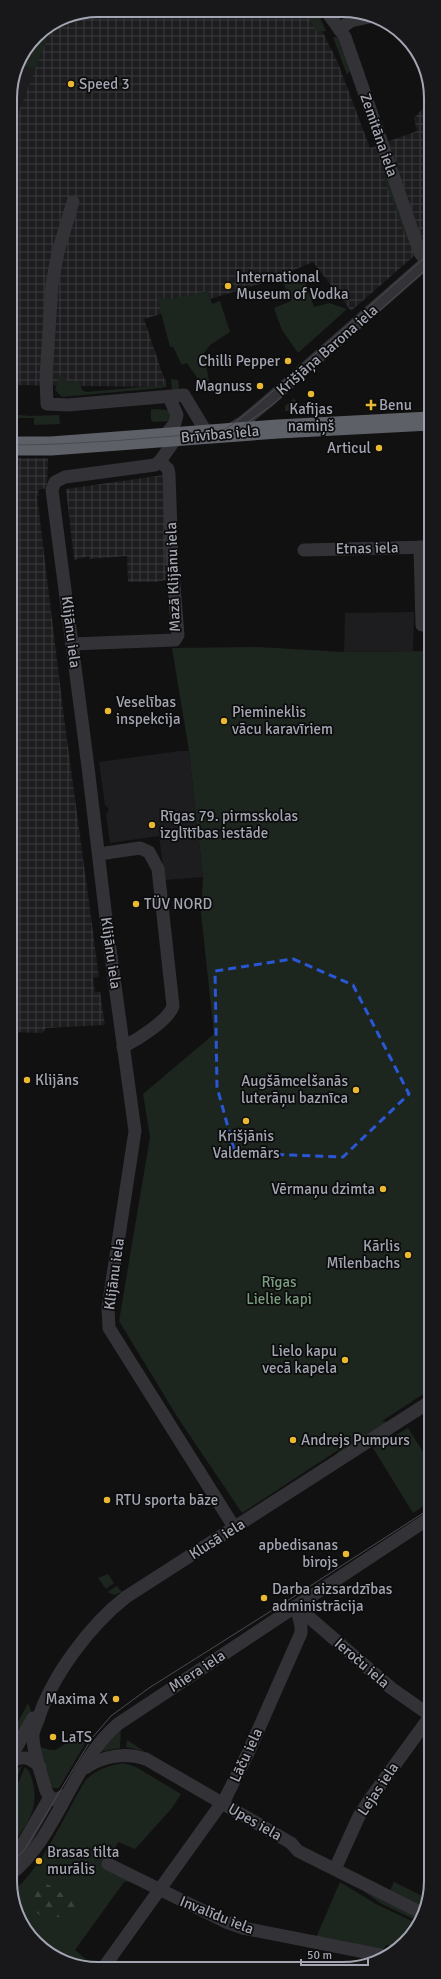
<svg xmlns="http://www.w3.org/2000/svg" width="441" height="1979" font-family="Signika,sans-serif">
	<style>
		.built { fill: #1d1d1f }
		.industrial { fill: url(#industrial-grid) }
		.green { fill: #1d251f }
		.forest { fill: url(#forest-firs) }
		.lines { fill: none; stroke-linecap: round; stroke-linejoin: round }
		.minor { stroke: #323237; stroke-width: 13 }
		.highway { stroke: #5e6068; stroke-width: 19 }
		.tram { stroke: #4b4c52; stroke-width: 1 }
		.rail { stroke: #4b4c52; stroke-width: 2.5; stroke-dasharray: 5 4; stroke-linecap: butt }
		.marked { fill: none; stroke: #2a57d4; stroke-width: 3; stroke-dasharray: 8 5; stroke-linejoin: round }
		.poi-dot { fill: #eab931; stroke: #0c0c0d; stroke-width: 1.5 }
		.labels { text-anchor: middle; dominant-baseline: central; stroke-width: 3.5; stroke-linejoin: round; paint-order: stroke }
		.poi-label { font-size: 15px; fill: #a3a6b2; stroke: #0c0c0d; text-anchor: start }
		.street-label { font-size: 15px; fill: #a3a6b2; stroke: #0c0c0d }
		.park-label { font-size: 15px; fill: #7a9d7f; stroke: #0c0c0d }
		.rim { fill: none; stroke: #a3a6b2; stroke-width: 2 }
	</style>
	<defs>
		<pattern id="industrial-grid" width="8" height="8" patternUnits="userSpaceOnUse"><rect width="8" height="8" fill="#1d1d1f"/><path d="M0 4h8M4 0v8" fill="none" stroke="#3b3b3d"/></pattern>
		<pattern id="forest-firs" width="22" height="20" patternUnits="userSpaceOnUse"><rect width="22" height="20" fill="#1d251f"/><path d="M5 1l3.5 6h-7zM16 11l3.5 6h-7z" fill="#3b423d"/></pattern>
	</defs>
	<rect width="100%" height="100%" fill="#111112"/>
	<g class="built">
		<path d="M53,24l-35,90 -8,20v-41l7,-29 19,-28z"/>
		<path d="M414,612l-1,39 -69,1 1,-39z"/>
		<path d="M180,751h9l14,126 -38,3 -6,-44 -49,7 -4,-28 3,-6 -4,-4 -6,-43z"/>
	</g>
	<g class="industrial">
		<path d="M98,10l214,1 26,52 32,85 47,-17 -3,-13 16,-17v141l-79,69 -38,-49 -50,21 -119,36 23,68 -157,-2v-251l43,-110 12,-7z"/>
		<path d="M10,458h38l-1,30 -9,2 1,6h-2l27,221 35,260 -6,1 2,14h5l5,33 -59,3 -4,5 -32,-1z"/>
		<path d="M164,475l6,104 -14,3h-28l-1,-26 -38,3v-3l-15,4 -8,-71z"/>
	</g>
	<g class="green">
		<path d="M305,11h12l9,20 -9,1z"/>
		<path d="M53,24l-18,45 -11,-4 2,-5 3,1 11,-28z"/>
		<path d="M333,37l7,1 11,31 -4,6z"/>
		<path d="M383,176l5,3 21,58 -2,3z"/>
		<path d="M301,272l13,35 15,-4 18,6 -49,44 -16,-23 -8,-22 17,-7 -9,-21z"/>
		<path d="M208,291l4,13 8,-3 10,31 -20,13 -6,8 5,28 -9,1 -13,-19 -5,2 -9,-18h-3l-13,-50 14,2z"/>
		<path d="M60,374c6,7 10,9 19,7l3,9 4,2 78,-7v-5l2,-1v6l-5,3 -99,9 -7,-7z"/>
		<path d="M171,379l7,1 1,9 -7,2z"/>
		<path d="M294,398l4,7 1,6h-14v-5z"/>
		<path d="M151,409l21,1 1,11 -19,1 -3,-2z"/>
		<path d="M10,414l20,2 29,-1 1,9 -26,1v-7h-24z"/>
		<path d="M258,647l86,5 86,-1 1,738 -49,32 6,1 -55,38 5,-8 17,-13 -113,74 -64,-95 -59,-97 31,-184 -7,-43 71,-60 -13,-121 2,-36 -14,-126 -17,-103z"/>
		<path d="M408,1428l19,30 4,-2v45l-18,12 -40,-65z"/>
		<path d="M108,1574l6,9 -8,6 -8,-11z"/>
		<path d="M117,1586l5,6 -8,3 -7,-3z"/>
		<path d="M28,1703l4,10 -13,26 -8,-4z"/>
		<path d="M121,1727l-1,21 -21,4z"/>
		<path d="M85,1730l6,4 -32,54h-6l-3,-2 -11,-39 12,3h5z"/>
		<path d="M127,1740l17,11 -18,-4z"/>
		<path d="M123,1763l13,4 45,27 -9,14 -37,41 -17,-7 -12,26 25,13 -7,1 -49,68 20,17h-14l-49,-28 -21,-46c33,-27 52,-76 74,-112 11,-12 23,-15 38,-18z"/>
		<path d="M22,1766l-11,24c0,-8 3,-20 11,-24z"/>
		<path d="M25,1767c5,4 7,11 8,17 6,24 -6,43 -22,61v-45z"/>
		<path d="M340,1882l36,22 42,20c-11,16 -11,23 -32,21l-4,7 -67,-12z"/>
		<path d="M394,1882l34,17 -2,9 -36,-17z"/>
		<path d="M362,1890l60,28 -3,4 -2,-1 -37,-18z"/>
	</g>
	<path class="forest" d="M41,1880l41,27 -7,9 -17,-10 -5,3 13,15 -5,5 -30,-20v-15z"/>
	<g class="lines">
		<g class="minor">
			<path d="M327,12l18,25 75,216 7,9"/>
			<path d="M339,29l12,-8 18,-4"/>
			<path d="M73,202l-15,50 -6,32 -6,94 1,26 21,1 116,-10 24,40"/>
			<path d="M228,431l15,-9 24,-20 163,-143"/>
			<path d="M177,437l-17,24 -5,4 -90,12 -10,5 -3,8 36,277 19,160 28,204 -27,177 1,20 125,199"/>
			<path d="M162,439l13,-16 2,-8 -8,-18"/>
			<path d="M420,547l2,78"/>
			<path d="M304,550l126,-3"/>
			<path d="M72,644l103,-4 3,-5 -6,-75 -3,-86 -1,-5 -8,-8"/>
			<path d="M99,854l41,-6 9,4 9,17 15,137c-4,14 -36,34 -50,41"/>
			<path d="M296,1606l95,82 40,28"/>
			<path d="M11,1762l1,-7 21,-37"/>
			<path d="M11,1762c12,-7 19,-5 29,5"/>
			<path d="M85,1768c18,-12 40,-16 61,-9l145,84 7,8 126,63"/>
			<path d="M66,1795l-11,5 -5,-3 -4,-6c-4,-16 -14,-40 -13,-57 1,-5 3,-9 5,-14 13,-43 52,-95 88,-123l305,-196"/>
			<path d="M11,1859l13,-17 26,-45"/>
			<path d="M108,1864l118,58 17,6 137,27"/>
			<path d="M335,1869l24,-53 11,-17 61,-84"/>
			<path d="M11,1874c47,-38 60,-110 107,-150l313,-207"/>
			<path d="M104,1967l122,-170 22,-44 53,-120v-7l-5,-20"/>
		</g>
		<path class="highway" d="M10,446h41l227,-17 152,-8"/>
		<g class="tram">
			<path d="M216,437l16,-4 39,-27 159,-140"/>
			<path d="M10,445c68,0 135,-7 202,-12l11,-3 10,-6 25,-20 172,-151"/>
			<path d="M11,1864l14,-15 67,-111 19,-22 38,-28 141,-89 141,-91"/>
		</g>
		<path class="rail" d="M11,91l14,-39"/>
	</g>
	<path class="marked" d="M293,959l60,26 56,109 -66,63 -108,-4 -18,-66 -2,-116z"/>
	<g class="poi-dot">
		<circle cx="71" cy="84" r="4"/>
		<circle cx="228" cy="286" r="4"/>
		<circle cx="288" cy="361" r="4"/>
		<circle cx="260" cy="386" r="4"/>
		<circle cx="311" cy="394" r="4"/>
		<path d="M369 399h4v4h4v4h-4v4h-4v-4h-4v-4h4z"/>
		<circle cx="379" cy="448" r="4"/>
		<circle cx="108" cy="711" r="4"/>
		<circle cx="224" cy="721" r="4"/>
		<circle cx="152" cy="825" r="4"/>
		<circle cx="136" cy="904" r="4"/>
		<circle cx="27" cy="1080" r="4"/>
		<circle cx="356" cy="1090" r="4"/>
		<circle cx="246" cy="1121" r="4"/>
		<circle cx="383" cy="1189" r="4"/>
		<circle cx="408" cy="1255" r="4"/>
		<circle cx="345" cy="1360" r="4"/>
		<circle cx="293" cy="1440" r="4"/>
		<circle cx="107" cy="1500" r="4"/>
		<circle cx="346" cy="1554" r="4"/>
		<circle cx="264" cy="1598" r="4"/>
		<circle cx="116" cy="1699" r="4"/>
		<circle cx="53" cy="1737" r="4"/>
		<circle cx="39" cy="1861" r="4"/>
	</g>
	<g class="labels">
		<g class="poi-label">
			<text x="79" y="84">Speed 3</text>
			<text x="236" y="277">International<tspan x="236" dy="17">Museum of Vodka</tspan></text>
			<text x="280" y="361" text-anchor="end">Chilli Pepper</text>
			<text x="252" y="386" text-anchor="end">Magnuss</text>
			<text x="379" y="405">Benu</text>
			<text x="311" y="409" text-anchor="middle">Kafijas<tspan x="311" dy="17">namiņš</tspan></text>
			<text x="371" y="448" text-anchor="end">Articul</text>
			<text x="116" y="702">Veselības<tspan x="116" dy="17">inspekcija</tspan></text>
			<text x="232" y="712">Piemineklis<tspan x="232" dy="17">vācu karavīriem</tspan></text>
			<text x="160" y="816">Rīgas 79. pirmsskolas<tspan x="160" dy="17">izglītības iestāde</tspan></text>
			<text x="144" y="904">TÜV NORD</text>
			<text x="35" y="1080">Klijāns</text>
			<text x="348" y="1081" text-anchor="end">Augšāmcelšanās<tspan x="348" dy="17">luterāņu baznīca</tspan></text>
			<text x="246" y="1136" text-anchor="middle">Krišjānis<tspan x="246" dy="17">Valdemārs</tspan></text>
			<text x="375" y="1189" text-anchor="end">Vērmaņu dzimta</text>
			<text x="400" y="1246" text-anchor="end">Kārlis<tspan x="400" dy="17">Mīlenbachs</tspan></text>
			<text x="337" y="1351" text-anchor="end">Lielo kapu<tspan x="337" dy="17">vecā kapela</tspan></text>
			<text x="301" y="1440">Andrejs Pumpurs</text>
			<text x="115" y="1500">RTU sporta bāze</text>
			<text x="338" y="1545" text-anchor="end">apbedisanas<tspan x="338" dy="17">birojs</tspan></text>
			<text x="272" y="1589">Darba aizsardzības<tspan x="272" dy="17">administrācija</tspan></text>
			<text x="108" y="1699" text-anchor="end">Maxima X</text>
			<text x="61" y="1737">LaTS</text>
			<text x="47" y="1852">Brasas tilta<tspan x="47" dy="17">murālis</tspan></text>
		</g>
		<g class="street-label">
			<text transform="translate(379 135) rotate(71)">Zemitāna iela</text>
			<text transform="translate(327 350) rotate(-41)">Krišjāņa Barona iela</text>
			<text transform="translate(220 434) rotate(-5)">Brīvības iela</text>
			<text transform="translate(367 548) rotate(-1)">Etnas iela</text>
			<text transform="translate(173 577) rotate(-92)">Mazā Klijānu iela</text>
			<text transform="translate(71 632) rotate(83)">Klijānu iela</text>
			<text transform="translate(111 953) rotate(82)">Klijānu iela</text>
			<text transform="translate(114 1274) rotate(-82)">Klijānu iela</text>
			<text transform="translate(217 1539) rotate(-32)">Klusā iela</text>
			<text transform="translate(362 1663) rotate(41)">Ieroču iela</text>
			<text transform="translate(197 1671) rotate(-33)">Miera iela</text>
			<text transform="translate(246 1755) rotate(-65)">Lāču iela</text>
			<text transform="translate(378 1789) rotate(-56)">Lejas iela</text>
			<text transform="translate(255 1822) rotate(30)">Upes iela</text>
			<text transform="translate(217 1915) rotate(22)">Invalīdu iela</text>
		</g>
		<g class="park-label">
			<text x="279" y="1282">Rīgas<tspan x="279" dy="17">Lielie kapi</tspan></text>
		</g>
	</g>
	<path d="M0 0H441V1979H0ZM98 17H343A81 81 0 0 1 424 98V1881A81 81 0 0 1 343 1962H98A81 81 0 0 1 17 1881V98A81 81 0 0 1 98 17Z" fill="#18181a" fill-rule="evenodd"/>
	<path class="rim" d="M98 17H343A81 81 0 0 1 424 98V1881A81 81 0 0 1 343 1962H98A81 81 0 0 1 17 1881V98A81 81 0 0 1 98 17Z"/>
	<path d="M301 1959v6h67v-6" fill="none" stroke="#a3a6b2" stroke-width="2"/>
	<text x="307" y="1959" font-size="12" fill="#a3a6b2" stroke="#0c0c0d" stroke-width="3" paint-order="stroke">50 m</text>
</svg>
